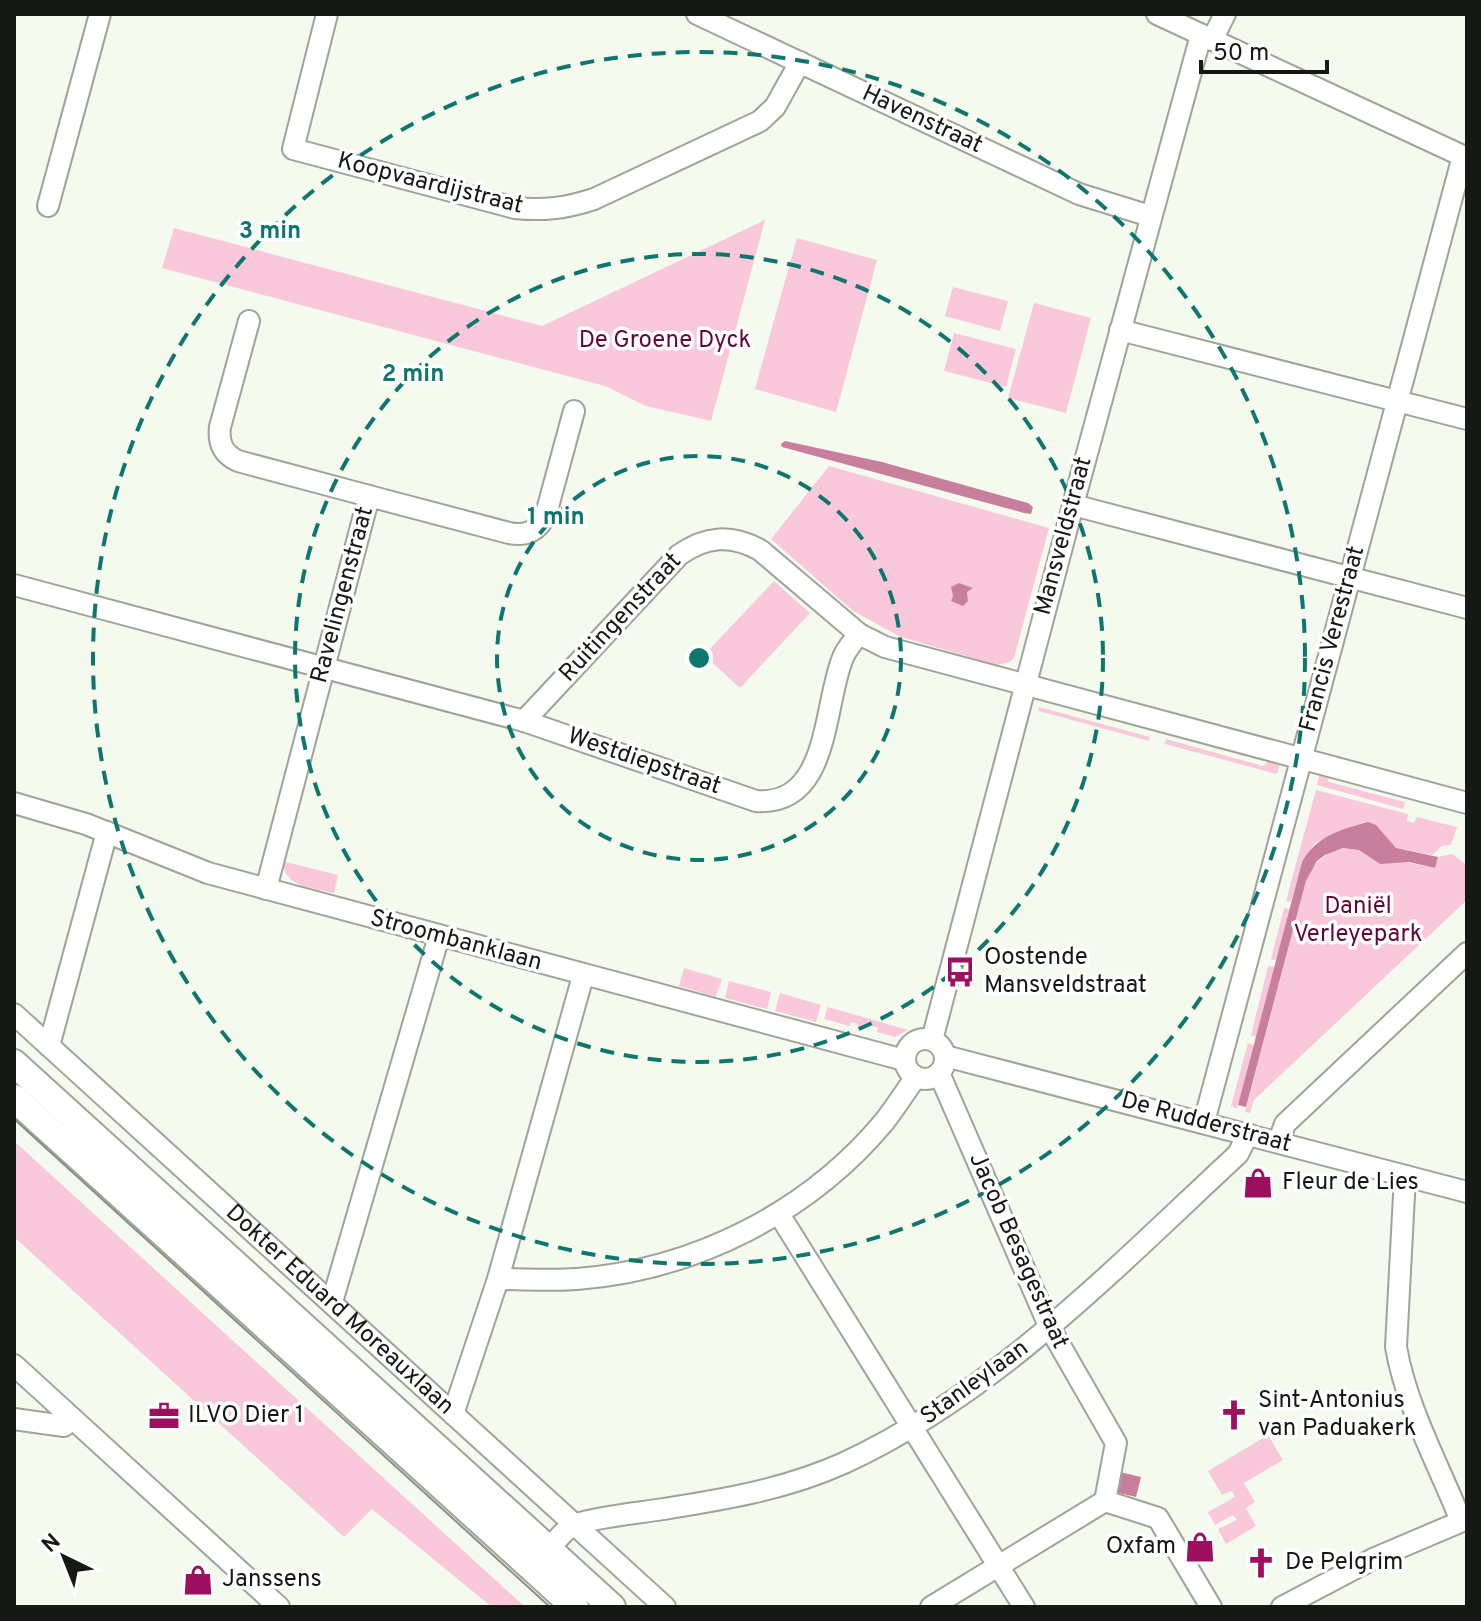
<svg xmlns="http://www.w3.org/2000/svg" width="1481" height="1621" font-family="Overpass,sans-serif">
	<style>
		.green { fill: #f9c9db }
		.water { fill: #c87f9d }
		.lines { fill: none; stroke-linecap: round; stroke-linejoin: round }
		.minor-casing { stroke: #9ea498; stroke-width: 24 }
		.major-casing { stroke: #9ea498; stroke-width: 30 }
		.minor { stroke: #fff; stroke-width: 20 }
		.major { stroke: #fff; stroke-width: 26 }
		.tram { stroke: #8a8e85; stroke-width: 2 }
		.ring { fill: none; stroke: #0f766e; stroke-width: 4; stroke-dasharray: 14 10 }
		.labels { text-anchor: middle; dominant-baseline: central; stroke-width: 7; stroke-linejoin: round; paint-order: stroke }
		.street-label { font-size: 24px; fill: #161813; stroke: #fff }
		.park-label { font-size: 24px; fill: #61083a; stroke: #fff }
		.poi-label { font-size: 24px; fill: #161813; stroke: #fff; text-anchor: start }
		.centre { fill: #0f766e; stroke: #fff; stroke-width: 4 }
		.ring-label { font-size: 24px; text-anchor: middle; font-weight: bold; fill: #0f766e; stroke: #fff; stroke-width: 7; stroke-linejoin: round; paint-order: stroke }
	</style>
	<rect width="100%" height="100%" fill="#f4faee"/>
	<g class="green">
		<path d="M765,220l-54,201 -65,-15 -41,-20 -443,-118 12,-40 368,98z"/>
		<path d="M797,238l80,22 -41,152 -81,-23z"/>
		<path d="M953,287l55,14 -8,30 -55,-15z"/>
		<path d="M1034,303l57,15 -25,95 -58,-15z"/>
		<path d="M954,333l62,16 -10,38 -62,-16z"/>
		<path d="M829,466l220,62 -35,130 -4,4 -14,3 -95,-28 -48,-26 -82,-72z"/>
		<path d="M774,581l36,32 -70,75 -36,-33z"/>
		<path d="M1039,707l111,30 -1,4 -110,-30z"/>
		<path d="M1166,739l97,27 7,-6 10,3 -3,11 -112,-30z"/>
		<path d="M1320,773l6,2 3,7 76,20 -2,7 -86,-24z"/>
		<path d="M1316,790l92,24 -1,7 7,2 3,-6 40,10 -6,18 -9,1 -10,9 -36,-7 -32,-26 -49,21 -13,19 -11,40 -5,-1z"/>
		<path d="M1351,848l8,2 21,14 20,-3 35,7 3,-11 14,-3 15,11v35l-213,200 -4,13 -5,-1 61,-231c10,-21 22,-32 45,-33z"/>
		<path d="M282,861l56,14 -4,18c-23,-6 -49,-5 -52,-32z"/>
		<path d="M1284,908l6,1 -13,52 -6,-2z"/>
		<path d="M1268,966l7,1 -18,70 -6,-2z"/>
		<path d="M684,968l38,11 -6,18 -37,-11z"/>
		<path d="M729,981l42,11 -4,17 -42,-11z"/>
		<path d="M780,993l41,12 -5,17 -41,-11z"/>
		<path d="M828,1007l80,23 -13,7 -18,-5 1,-4 -12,-4 -2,5 -7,-1 1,-4 -7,-2 -1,4 -26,-7z"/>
		<path d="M1248,1043l6,2 -17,64 -6,-3z"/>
		<path d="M14,1141l511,466h-33l-120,-98 -28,28 -330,-300z"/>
		<path d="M1268,1435l15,25 -39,23 11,19 -9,6 10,18 -30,18 -8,-15 19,-9 -4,-5 -18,10 -7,-13 27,-15 -3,-6 -10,4 -14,-24z"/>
	</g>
	<g class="water">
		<path d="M785,441l97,21 146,41 5,4 -2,7 -7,-1 -242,-66 -1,-3z"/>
		<path d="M959,583l14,5 -6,4 1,9 -5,5 -12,-5 2,-5 -2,-9z"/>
		<path d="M1368,822l8,3 20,23 42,9 -3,11 -26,-6 -29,2 -21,-14 -16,-2 -18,7 -8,6 -11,20 -60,226 -8,-2 64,-243c13,-25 39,-33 66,-40z"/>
		<path d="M1120,1472l21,5 -5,20 -21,-5z"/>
	</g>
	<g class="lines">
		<g class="minor-casing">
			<g id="minor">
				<path d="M327,14l-34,135 222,59c29,3 52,0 79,-9l166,-78 15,-14 25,-45"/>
				<path d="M697,14l382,180 71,22"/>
				<path d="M1157,14l310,144"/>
				<path d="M1212,40l13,-26"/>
				<path d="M48,206l52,-192"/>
				<path d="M249,321l-29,106c-2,16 3,27 18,34l131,35"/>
				<path d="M1120,330l347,89"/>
				<path d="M1073,505l394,103"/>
				<path d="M14,585l510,136 232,80c73,5 67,-91 86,-141 3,-10 11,-18 17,-26"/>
				<path d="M524,721l155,-166c27,-19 52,-21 81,-5l99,84 26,13 582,156"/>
				<path d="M14,803l72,21 122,49 696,187"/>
				<path d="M266,889l103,-393 140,37c18,4 30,-3 37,-19l28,-103"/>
				<path id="s1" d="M14,1014l651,593"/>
				<circle cx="925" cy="1059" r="20"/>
				<path d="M932,1040l141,-535 128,-470"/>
				<path d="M49,1046l58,-214"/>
				<path d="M945,1056l522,136"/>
				<path d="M939,1073l111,255 66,115 -11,58 53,17 53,89"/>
				<path d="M1204,1122l259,-966"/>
				<path d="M1279,1141l6,-17 182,-171"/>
				<path d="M1405,1176l-9,171c10,59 43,119 65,174"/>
				<path d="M779,1214l245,393"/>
				<path d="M498,1279c26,0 53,2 79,0 117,-9 231,-66 307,-157 11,-14 21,-30 32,-45"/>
				<path d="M332,1302l107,-366"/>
				<path d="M14,1365l265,242"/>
				<path d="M453,1414l45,-135 85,-303"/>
				<path d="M14,1419l50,7 8,-7"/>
				<path d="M540,1560c10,-10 21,-29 34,-35 16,-7 63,-12 83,-15 64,-10 127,-20 187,-47 153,-71 272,-196 394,-309l10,-20"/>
				<path d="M931,1607l174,-106"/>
				<path d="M1282,1607l91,-48 94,-40"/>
			</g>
		</g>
		<g class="major-casing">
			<g id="major">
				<path d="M14,1063l598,544"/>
				<path d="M14,1098l561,509"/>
			</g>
		</g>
		<use href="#minor" class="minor"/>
		<use href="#major" class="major"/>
		<path class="tram" d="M14,1119l536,488"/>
	</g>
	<g class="ring">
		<circle cx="699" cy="658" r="202"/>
		<circle cx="699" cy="658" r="404"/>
		<circle cx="699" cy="658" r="606"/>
	</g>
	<defs>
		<g id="bus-bare" transform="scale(2.4)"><path d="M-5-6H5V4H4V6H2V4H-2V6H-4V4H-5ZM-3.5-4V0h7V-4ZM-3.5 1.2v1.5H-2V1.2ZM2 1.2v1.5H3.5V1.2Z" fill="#9c105f" stroke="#fff" stroke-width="2.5" paint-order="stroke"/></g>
		<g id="shop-bare" transform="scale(2.4)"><path d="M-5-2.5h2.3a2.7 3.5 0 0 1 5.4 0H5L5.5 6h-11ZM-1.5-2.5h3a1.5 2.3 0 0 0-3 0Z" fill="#9c105f" stroke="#fff" stroke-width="2.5" paint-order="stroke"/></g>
		<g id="church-bare" transform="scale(2.4)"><path d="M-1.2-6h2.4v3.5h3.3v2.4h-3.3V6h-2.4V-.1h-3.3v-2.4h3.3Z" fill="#9c105f" stroke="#fff" stroke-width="2.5" paint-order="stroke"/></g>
		<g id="office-bare" transform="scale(2.4)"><path d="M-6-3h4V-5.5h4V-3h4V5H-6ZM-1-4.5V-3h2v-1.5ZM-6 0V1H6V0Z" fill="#9c105f" stroke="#fff" stroke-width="2.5" paint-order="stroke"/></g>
	</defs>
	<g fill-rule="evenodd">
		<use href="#bus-bare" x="960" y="972"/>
		<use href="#shop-bare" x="1258" y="1183"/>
		<use href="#church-bare" x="1234" y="1415"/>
		<use href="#office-bare" x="164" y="1416"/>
		<use href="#shop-bare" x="1200" y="1547"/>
		<use href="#church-bare" x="1261" y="1563"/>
		<use href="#shop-bare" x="198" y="1580"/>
	</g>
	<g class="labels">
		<g class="street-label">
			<text transform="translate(922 120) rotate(25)">Havenstraat</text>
			<text transform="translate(430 184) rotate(14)">Koopvaardijstraat</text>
			<text transform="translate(1064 536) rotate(-75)">Mansveldstraat</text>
			<text transform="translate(343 595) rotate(-75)">Ravelingenstraat</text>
			<text transform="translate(621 618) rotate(-47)">Ruitingenstraat</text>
			<text transform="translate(1333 639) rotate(-75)">Francis Verestraat</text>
			<text transform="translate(644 762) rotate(19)">Westdiepstraat</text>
			<text transform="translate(456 941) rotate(15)">Stroombanklaan</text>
			<text transform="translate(1206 1123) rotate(15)">De Rudderstraat</text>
			<text transform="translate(1018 1251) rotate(66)">Jacob Besagestraat</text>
			<text stroke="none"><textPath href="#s1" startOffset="440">Dokter Eduard Moreauxlaan</textPath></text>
			<text transform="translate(975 1383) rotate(-36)">Stanleylaan</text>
		</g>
		<g class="park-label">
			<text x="665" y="341">De Groene Dyck</text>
			<text x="1358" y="907">Daniël<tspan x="1358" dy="28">Verleyepark</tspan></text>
		</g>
		<g class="poi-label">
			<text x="984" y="958">Oostende<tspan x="984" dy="28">Mansveldstraat</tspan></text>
			<text x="1282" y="1183">Fleur de Lies</text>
			<text x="1258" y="1401">Sint-Antonius<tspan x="1258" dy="28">van Paduakerk</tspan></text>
			<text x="188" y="1416">ILVO Dier 1</text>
			<text x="1176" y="1547" text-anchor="end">Oxfam</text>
			<text x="1285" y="1563">De Pelgrim</text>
			<text x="222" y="1580">Janssens</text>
		</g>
	</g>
	<circle cx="699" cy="658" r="12" class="centre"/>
	<g class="ring-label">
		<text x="270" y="238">3 min</text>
		<text x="413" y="381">2 min</text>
		<text x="556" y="524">1 min</text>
	</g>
	<rect width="1481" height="1621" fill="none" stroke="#161813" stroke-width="32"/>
	<g transform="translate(64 1557) rotate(317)" stroke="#ffffff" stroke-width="6" paint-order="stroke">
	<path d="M0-6L14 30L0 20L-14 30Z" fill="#161813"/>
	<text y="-12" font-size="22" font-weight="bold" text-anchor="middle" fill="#161813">N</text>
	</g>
	<path d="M1201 60v12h126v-12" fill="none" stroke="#161813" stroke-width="4"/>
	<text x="1213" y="60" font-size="24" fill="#161813" stroke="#ffffff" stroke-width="6" paint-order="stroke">50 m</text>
</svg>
